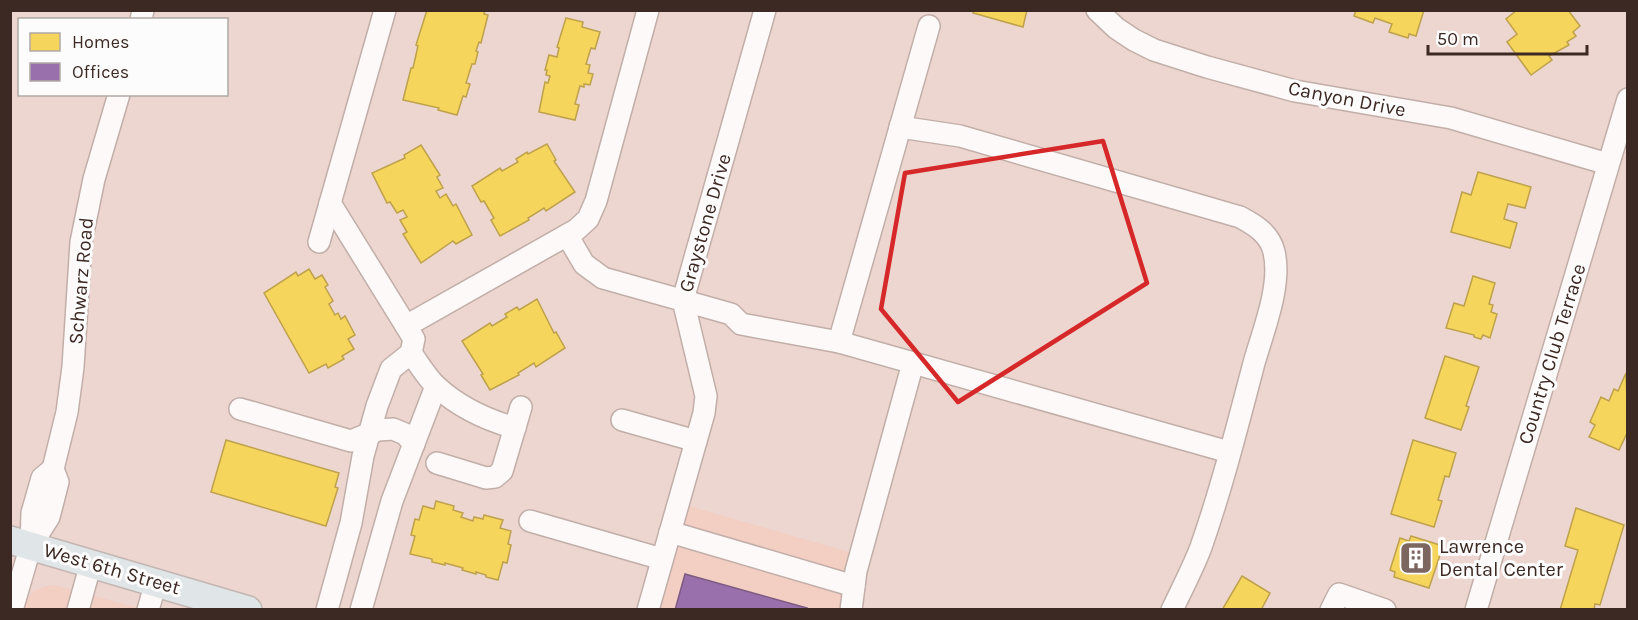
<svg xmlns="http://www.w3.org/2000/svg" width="1638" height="620" font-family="Karla,sans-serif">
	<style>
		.built { fill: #f2cec3 }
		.homes { fill: #f6d55c; stroke: #bea14b; stroke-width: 1.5 }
		.offices { fill: #9970ab; stroke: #7d5b82; stroke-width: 1.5 }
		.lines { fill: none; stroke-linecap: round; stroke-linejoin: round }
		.minor-casing { stroke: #c2aea8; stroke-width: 24 }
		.major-casing { stroke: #c3b6b2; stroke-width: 30 }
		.minor { stroke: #fcf9f8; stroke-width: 21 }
		.major { stroke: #e0e5e7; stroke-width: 27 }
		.marked { fill: none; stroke: #d62828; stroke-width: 4.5; stroke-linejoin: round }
		.labels { text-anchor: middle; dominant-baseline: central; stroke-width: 6; stroke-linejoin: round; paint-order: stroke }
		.street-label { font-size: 20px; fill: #3d2923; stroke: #fcfcfc }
		.poi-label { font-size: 20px; fill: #3d2923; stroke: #fcfcfc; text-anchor: start }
	</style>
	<rect width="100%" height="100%" fill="#edd6d0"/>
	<g class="built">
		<path d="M689,506l160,46 -9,57 -181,1z"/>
		<path d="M50,585l8,1 84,23 -119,1 7,-15 5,-5z"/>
	</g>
	<g class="homes">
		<path d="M427,10h58l-1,4 4,1 -7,28 -2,-1 -3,9 2,1 -3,12h-3l-6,19 4,1 -4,13 -3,-1 -6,19 -19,-5 1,-2 -36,-8 8,-32h2l5,-22 -2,-1z"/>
		<path d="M973,10h54l-4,17 -50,-14z"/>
		<path d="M1356,10h68l-8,26 -7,-2 -1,4 -19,-6 3,-8 -17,-6 -2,5 -19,-7z"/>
		<path d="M1517,10h51l12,16 -7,6 3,4 -9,6 2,3 -20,11 3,4 -21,15 -24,-33 10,-8 -11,-15z"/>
		<path d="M566,18l17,4 -1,5 18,5 -5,17 -4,-1 -5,16 4,1 -2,8 5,1 -3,11 -6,-1v3l-4,-1 -5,18 4,1 -4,15 -36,-8 6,-30 3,1 2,-7 -4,-1 1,-5h-2l4,-15 8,2 2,-9 -2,-1z"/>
		<path d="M547,144l9,16 -2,1 21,31 -29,19 -2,-3 -16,10 1,2 -29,16 -9,-16 3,-2 -10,-17 -3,1 -9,-16 28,-18 2,3 16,-9 -2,-3 11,-7 1,2z"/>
		<path d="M421,145l19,30 -3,2 6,11 -7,3 4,7 6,-4 7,12 3,-2 16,31 -16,9 -3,-3 -32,22 -18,-29 4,-2 -7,-12 7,-3 -4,-7 -6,3 -7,-11 -3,1 -15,-30 33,-15 -1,-3z"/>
		<path d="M1478,172l53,15 -6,21 -17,-4 -4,15 13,4 -7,25 -59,-16 11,-40 9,3z"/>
		<path d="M309,269l6,10 7,-4 6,10 -3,2 8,14 -4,3 6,11 3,-2 3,6 4,-3 10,19 -7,4 6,10 -12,7 2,3 -16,9 -2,-4 -17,9 -45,-80 32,-21 2,4z"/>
		<path d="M1473,276l22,7 -6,21 4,1 -2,7 6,2 -7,24 -7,-3 -2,4 -7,-2v-2l-28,-7 8,-25 10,3z"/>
		<path d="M537,299l17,34 2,-1 9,16 -29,19 -2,-4 -16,10 1,2 -29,15 -9,-15 2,-1 -21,-33 28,-18 2,3 15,-9 -2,-3 12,-7 2,3z"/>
		<path d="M1445,356l34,11 -13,39 3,1 -8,23 -36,-12z"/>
		<path d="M1626,373l2,58 -9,19 -30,-13 6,-12 -5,-3 11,-25 8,4 5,-12 4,2z"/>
		<path d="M226,440l113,33 -4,14 3,1 -12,38 -115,-34z"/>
		<path d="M1413,440l43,13 -7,24 -4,-1 -7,24 4,1 -8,26 -43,-13z"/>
		<path d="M436,501l18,5 -1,4 10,3 -2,4 12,4 1,-4 9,2 1,-4 19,5 -3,8 11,3 -3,13 3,1 -4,18 -4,-1 -5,18 -12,-3v-2l-10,-3v2l-14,-4 1,-2 -18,-5v2l-13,-3v-3l-22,-5 5,-18 -4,-1 4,-16 4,1 4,-14 11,3z"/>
		<path d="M1576,508l48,17 -24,80 -5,-1 -1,6h-34l18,-60 -13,-4z"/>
		<path d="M1411,536l32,10 -14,42 -35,-11 1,-5 -5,-2 10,-32 9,3z"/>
		<path d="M1242,576l28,17 -9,17h-39z"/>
	</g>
	<path class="offices" d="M685,574l122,34 -1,2h-131z"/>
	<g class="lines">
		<g class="minor-casing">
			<g id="minor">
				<path d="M1097,10l19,18 18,12 20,10 53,17 88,24 156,27 157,46"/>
				<path d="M141,20l2,-10"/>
				<path d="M900,127l60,9 280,81c15,8 30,17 34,35 8,33 -11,79 -20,111 -16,61 -32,124 -53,184 -8,21 -19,42 -29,63"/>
				<path d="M330,203l76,123 170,-96 12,-11 8,-18 52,-191"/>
				<path d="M567,235l17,29 19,14 128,36 10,10 98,18 390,110"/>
				<path d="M319,242l66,-232"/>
				<path d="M839,342l90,-316"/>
				<path d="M411,353c8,11 16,25 26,34 22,20 50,33 78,41"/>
				<path d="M240,409l111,32 27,-11 15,-1 12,5 9,10"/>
				<path d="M622,420l74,21"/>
				<path d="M437,463l49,15 9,-1 7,-6 19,-64"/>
				<path d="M530,521l132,38"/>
				<path d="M670,532l184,54"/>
				<path d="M31,545l18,-28 9,-35 -5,-13 14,-57 6,-45 8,-125 13,-63 25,-85"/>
				<path d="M12,610l19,-65 1,-32 10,-35 11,-9"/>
				<path d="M78,610l13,-47"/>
				<path d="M148,610l8,-28"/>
				<path d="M327,610l24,-87 12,-67 14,-50 14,-37 20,-16 3,-14 -8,-13"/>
				<path d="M361,610l31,-109 44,-115"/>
				<path d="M648,610l56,-197 2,-17 -23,-96 82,-290"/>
				<path d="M851,610l5,-39 57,-208"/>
				<path d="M1331,610l8,-16 46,16"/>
				<path d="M1476,610l152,-511"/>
			</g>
		</g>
		<g class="major-casing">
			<path id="major" d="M10,540l238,70"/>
		</g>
		<use href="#minor" class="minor"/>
		<use href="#major" class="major"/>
	</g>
	<path class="marked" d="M1103,141l44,142 -189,119 -77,-93 24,-136z"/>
	<defs>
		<g id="building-square" transform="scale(1.725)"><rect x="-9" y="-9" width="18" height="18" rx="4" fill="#7b6660" stroke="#fcfcfc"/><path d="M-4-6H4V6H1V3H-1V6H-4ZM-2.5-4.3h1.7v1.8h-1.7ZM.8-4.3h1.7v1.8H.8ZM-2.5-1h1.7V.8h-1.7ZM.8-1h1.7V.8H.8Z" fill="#fff"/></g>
	</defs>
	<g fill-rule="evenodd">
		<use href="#building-square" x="1416" y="558"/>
	</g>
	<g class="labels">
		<g class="street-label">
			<text transform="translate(1347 99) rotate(11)">Canyon Drive</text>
			<text transform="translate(705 223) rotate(-74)">Graystone Drive</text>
			<text transform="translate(81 281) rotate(-85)">Schwarz Road</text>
			<text transform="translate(1552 354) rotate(-73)">Country Club Terrace</text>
			<text transform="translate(112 569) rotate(16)">West 6th Street</text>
		</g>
		<g class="poi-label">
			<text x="1439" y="546">Lawrence<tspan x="1439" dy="23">Dental Center</tspan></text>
		</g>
	</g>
	<rect width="1638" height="620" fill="none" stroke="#3d2923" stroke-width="24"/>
	<rect x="18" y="18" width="210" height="78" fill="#fcfcfc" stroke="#b0a8a5" stroke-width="1.5"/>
	<rect x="30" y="33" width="30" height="18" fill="#f6d55c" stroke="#b0a8a5" stroke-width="1.5"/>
	<text x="72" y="48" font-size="18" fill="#3d2923">Homes</text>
	<rect x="30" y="63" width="30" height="18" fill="#9970ab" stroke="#b0a8a5" stroke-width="1.5"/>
	<text x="72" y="78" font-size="18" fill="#3d2923">Offices</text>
	<path d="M1428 45v9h159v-9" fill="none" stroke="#3d2923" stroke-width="3"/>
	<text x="1437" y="45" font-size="18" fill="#3d2923" stroke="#fcfcfc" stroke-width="4.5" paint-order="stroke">50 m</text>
</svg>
